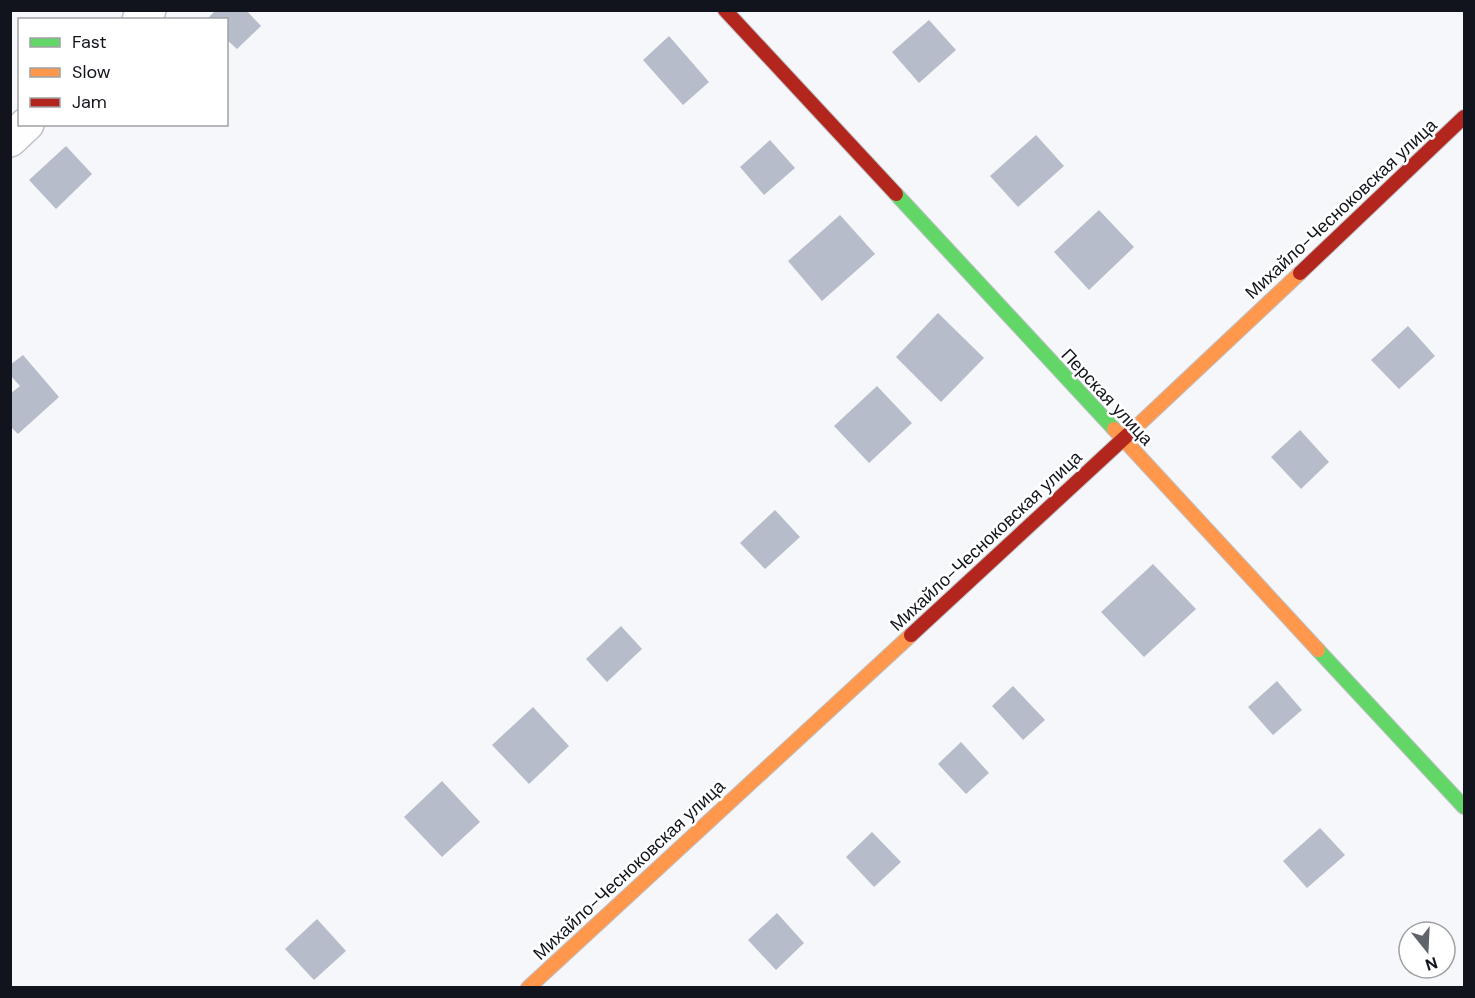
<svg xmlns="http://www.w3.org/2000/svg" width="1475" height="998" font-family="'DM Sans',sans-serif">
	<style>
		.building { fill: #b7bcca }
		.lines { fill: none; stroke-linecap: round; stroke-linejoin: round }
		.street-casing { stroke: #bec1c6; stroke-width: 36 }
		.fast-casing { stroke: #bec1c6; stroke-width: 16 }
		.slow-casing { stroke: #bec1c6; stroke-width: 16 }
		.jam-casing { stroke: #bec1c6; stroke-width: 16 }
		.street { stroke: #fefefe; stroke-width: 33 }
		.fast { stroke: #63d668; stroke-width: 14 }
		.slow { stroke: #ff974d; stroke-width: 14 }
		.jam { stroke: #b3261e; stroke-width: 14 }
		.labels { text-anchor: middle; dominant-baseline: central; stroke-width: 5; stroke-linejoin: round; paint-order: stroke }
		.street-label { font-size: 18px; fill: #11141c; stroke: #fff }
	</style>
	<rect width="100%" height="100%" fill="#f5f7fa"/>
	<g class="building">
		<path d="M216,10h30l15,16 -24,23 -11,-10v-19h-20z"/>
		<path d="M929,20l27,30 -37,33 -27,-31z"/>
		<path d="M669,36l40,46 -26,23 -40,-45z"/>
		<path d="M1036,135l28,31 -46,41 -28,-31z"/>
		<path d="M770,140l25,28 -31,27 -24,-28z"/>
		<path d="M66,146l26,28 -36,35 -27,-29z"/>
		<path d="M1099,210l35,37 -45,43 -35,-38z"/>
		<path d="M840,215l35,39 -53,47 -34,-40z"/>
		<path d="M938,313l46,45 -43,44 -45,-45z"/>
		<path d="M1408,326l27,30 -36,33 -28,-29z"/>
		<path d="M23,355l36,42 -41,37 -8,-8v-32l10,-8 -10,-11v-10z"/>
		<path d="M877,386l35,37 -43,40 -35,-37z"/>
		<path d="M1300,430l29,32 -28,27 -30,-32z"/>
		<path d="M775,510l25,27 -35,32 -25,-26z"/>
		<path d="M1153,564l43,45 -52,48 -43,-45z"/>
		<path d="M621,626l21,23 -35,33 -21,-23z"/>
		<path d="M1277,681l25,29 -29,25 -25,-28z"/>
		<path d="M1013,686l32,34 -22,20 -31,-34z"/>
		<path d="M533,707l36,39 -40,38 -37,-39z"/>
		<path d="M961,742l28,31 -23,21 -28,-30z"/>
		<path d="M442,781l38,41 -38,35 -38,-40z"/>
		<path d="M1320,828l25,27 -38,33 -24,-27z"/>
		<path d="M872,832l29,30 -27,25 -28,-30z"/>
		<path d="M777,913l27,30 -28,27 -28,-30z"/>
		<path d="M317,919l29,32 -32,29 -29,-31z"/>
	</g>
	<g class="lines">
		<g class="street-casing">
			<g id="street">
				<path d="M139,20l10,-10"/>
				<path d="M10,140l17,-16"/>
			</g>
		</g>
		<g class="fast-casing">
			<g id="fast">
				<path d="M896,194l218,235"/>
				<path d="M1318,650l146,157"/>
			</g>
		</g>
		<g class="slow-casing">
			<g id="slow">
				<path d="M1114,429l204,221"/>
				<path d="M1134,429l166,-156"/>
				<path d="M528,988l383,-353"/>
			</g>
		</g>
		<g class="jam-casing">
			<g id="jam">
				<path d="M725,10l171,184"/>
				<path d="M1300,273l164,-156"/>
				<path d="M911,635l223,-206"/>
			</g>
		</g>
		<use href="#street" class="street"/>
		<use href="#fast" class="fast"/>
		<use href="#slow" class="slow"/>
		<use href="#jam" class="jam"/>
	</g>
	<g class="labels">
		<g class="street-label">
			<text transform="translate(1341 209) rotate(-43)">Михайло-Чесноковская улица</text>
			<text transform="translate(1107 397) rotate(47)">Перская улица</text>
			<text transform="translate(986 541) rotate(-43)">Михайло-Чесноковская улица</text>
			<text transform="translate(629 870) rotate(-43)">Михайло-Чесноковская улица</text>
		</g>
	</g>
	<rect width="1475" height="998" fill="none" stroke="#11141c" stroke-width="24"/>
	<rect x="18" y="18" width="210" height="108" fill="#ffffff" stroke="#a0a1a4" stroke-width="1.5"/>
	<rect x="30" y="38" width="30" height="9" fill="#63d668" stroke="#a0a1a4" stroke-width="1.5"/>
	<text x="72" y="48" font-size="18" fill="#11141c">Fast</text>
	<rect x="30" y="68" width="30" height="9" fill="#ff974d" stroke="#a0a1a4" stroke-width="1.5"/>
	<text x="72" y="78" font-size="18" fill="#11141c">Slow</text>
	<rect x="30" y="98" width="30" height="9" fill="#b3261e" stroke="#a0a1a4" stroke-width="1.5"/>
	<text x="72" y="108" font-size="18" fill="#11141c">Jam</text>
	<g transform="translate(1427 950) rotate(162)"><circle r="28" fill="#ffffff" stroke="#a0a1a4" stroke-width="1.5"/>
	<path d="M0-4.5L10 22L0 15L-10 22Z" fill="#61636a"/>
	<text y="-9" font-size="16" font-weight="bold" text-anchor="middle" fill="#11141c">N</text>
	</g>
</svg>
